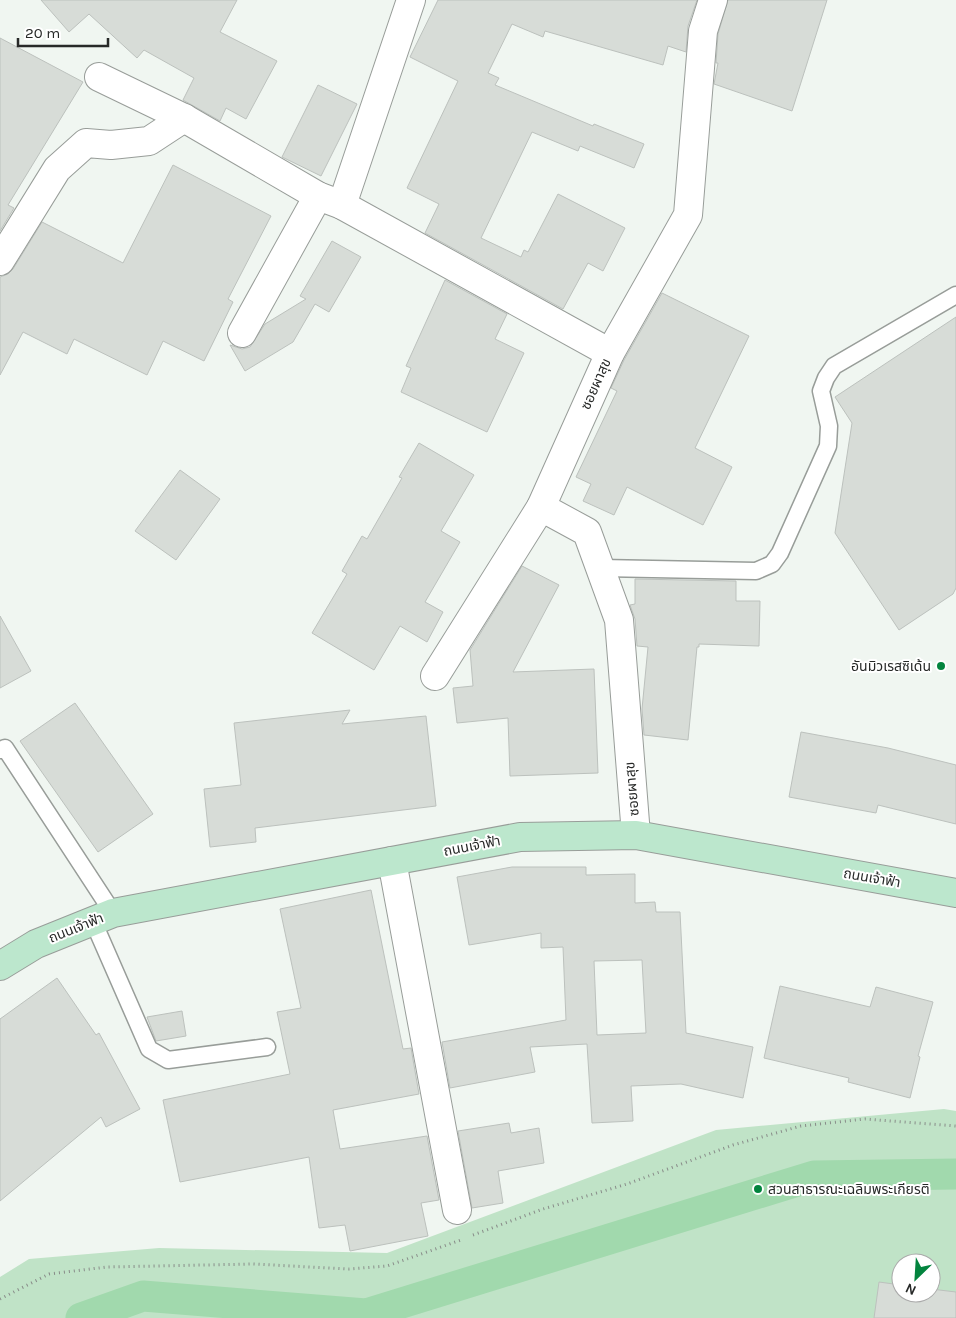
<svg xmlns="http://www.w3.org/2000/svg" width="956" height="1318" font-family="Karla,'Noto Sans Thai',sans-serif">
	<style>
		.green { fill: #c0e3c7; fill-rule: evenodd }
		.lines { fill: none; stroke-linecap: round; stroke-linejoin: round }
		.canal { stroke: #a1d9ad; stroke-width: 31 }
		.building { fill: #d7dcd7; stroke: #bcc1bd; fill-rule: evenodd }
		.service-casing { stroke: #989d99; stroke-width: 19 }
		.minor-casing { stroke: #989d99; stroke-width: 30 }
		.secondary-casing { stroke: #989d99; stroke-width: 30 }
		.path { stroke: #888c89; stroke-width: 3; stroke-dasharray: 1 4; stroke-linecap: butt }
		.service { stroke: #fff; stroke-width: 16 }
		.minor { stroke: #fff; stroke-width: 28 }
		.secondary { stroke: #bce7cd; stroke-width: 28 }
		.poi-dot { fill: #03843e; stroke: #fff; stroke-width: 2 }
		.labels { text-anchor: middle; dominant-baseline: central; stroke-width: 4; stroke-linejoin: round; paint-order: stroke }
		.street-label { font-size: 14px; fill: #272928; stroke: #fff }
		.poi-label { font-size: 14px; fill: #272928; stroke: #fff; text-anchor: end }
	</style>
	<rect width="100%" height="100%" fill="#f0f6f1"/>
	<path class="green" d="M944,1109l12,2v207h-956v-41l29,-18 130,-11 228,5 329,-123zM901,1263h30v30h-30z"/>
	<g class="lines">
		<path class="canal" d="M81,1318l62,-22 223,18 448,-138 142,-2"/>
	</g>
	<g class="building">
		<path d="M41,0h196l-17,32 57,29 -31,58 -20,-11 -6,13 -37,-21 11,-22 -50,-28 -7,8 -48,-44 -20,18z"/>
		<path d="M438,0h259l-9,26 -2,26 -18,-6 -5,19 -118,-34 -2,6 -31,-13 -24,49 11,5 -4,7 98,41 1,-2 50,20 -10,24 -54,-22 -2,5 -46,-19 -51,106 40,19 3,-7 4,2 30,-58 67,34 -22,43 -15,-8 -25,46 -138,-76 14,-29 -32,-16 51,-107 -48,-24z"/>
		<path d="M728,0h99l-35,111 -78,-27 4,-21h-2l2,-29z"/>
		<path d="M0,38l83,44 -75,123 6,3 -14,23z"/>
		<path d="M318,85l39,19 -36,72 -39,-19z"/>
		<path d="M173,165l98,51 -43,83 5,3 -29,59 -41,-20 -16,34 -73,-36 -7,15 -44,-22 -23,43v-98l8,-3 5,-5 29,-47 81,41z"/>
		<path d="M332,241l29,16 -32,55 -14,-8 -22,38 -48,29 -15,-26 12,4 8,-2 15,-23 41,-25 -6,-3z"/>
		<path d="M445,280l62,34 -12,25 29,14 -37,79 -86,-40 10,-24 -5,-2z"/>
		<path d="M662,293l87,43 -54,112 37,19 -29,58 -76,-38 -13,28 -31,-14 8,-17 -15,-7 41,-86 -6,-3 13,-28z"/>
		<path d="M956,317v271l-3,6 -54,36 -64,-97 17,-110 -17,-26z"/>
		<path d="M419,443l55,32 -33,56 19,11 -35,60 18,10 -16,30 -27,-16 -26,44 -62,-37 35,-59 -5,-3 20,-35 5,3 35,-61 -3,-1z"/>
		<path d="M180,470l40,29 -44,61 -41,-29z"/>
		<path d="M522,566l37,19 -46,87 81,-3 4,104 -88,3 -2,-58 -51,5 -4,-35 20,-2 -3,-36z"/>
		<path d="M635,579l101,2v20h24l-1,45 -60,-2v3h-2l-9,93 -44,-5 -2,-26 6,-62 -11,-1 -2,-27 -5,-14 5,-1z"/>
		<path d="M0,616l31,55 -31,17z"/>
		<path d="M75,703l78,111 -55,38 -78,-111z"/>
		<path d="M350,710l-8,14 84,-8 10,90 -181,22 1,14 -46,5 -6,-58 37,-4 -7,-62z"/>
		<path d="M801,732l87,16 68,17v59l-78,-19 -2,8 -87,-16z"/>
		<path d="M512,867h74v8l49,-1v29l20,-1 1,10h24l6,121 67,14 -10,51 -62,-14 -50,2 2,35 -41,2 -5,-79 -57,3 5,25 -85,16 -8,-46 124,-22 -3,-73 -22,1v-15l-72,12 -12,-68zM642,960l4,73 -49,2 -3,-74z"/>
		<path d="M371,890l32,159 8,-1 8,46 -86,16 7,39 87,-13 12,64 -18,3 7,33 -78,15 -5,-26 -26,3 -10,-71 -129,25 -17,-82 127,-26 -13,-62 24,-4 -21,-99z"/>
		<path d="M57,978l39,57 3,-2 41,76 -34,18 -5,-10 -101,84v-182z"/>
		<path d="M780,986l90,21 6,-20 57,15 -15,54 2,1 -10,41 -62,-16 1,-4 -85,-20z"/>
		<path d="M182,1011l4,25 -30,5 -9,-24z"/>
		<path d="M509,1123l2,10 28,-5 5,35 -46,8 5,32 -31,5 -14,-77z"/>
		<path d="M879,1282l22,3v8h30v-4l25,3v26h-82z"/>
	</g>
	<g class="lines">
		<g class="service-casing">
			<g id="service">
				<path d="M601,568l155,3 16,-7 8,-11 48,-107 1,-20 -8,-35 5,-13 8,-12 122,-71"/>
				<path d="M0,750l5,-2 108,165"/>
				<path d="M93,921l56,128 19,11 99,-13"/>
			</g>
		</g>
		<g class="minor-casing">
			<g id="minor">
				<path d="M99,77l85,41 134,78 24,9 268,148"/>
				<path d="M342,205l69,-205"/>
				<path d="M0,261l57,-92 29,-26 25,2 38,-4 35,-23"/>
				<path d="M242,333l76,-137"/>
				<path d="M435,676l106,-169"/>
				<path d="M636,835l-17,-215 -32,-88 -46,-25 69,-154 78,-138 15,-184 10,-31"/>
				<path d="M392,861l65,349"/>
			</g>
		</g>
		<g class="secondary-casing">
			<path id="secondary" d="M0,966l36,-22 77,-31 407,-76 116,-2 320,58"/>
		</g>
		<g class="path">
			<path d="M473,1235l70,-26 84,-25 106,-39 68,-19 64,-7 91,7"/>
			<path d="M0,1299l49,-25 58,-7 146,-3 96,5 38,-3 74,-26"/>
		</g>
		<use href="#service" class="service"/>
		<use href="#minor" class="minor"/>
		<use href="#secondary" class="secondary"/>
	</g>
	<g class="poi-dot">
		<circle cx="941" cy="666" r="5"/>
		<circle cx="758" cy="1189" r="5"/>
	</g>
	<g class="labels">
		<g class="street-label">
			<text transform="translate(596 384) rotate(-66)">ซอยผาสุข</text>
			<text transform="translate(632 789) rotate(-95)">ซอยผาสุข</text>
			<text transform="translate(472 846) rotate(-11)">ถนนเจ้าฟ้า</text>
			<text transform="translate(872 878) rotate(10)">ถนนเจ้าฟ้า</text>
			<text transform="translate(76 928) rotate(-22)">ถนนเจ้าฟ้า</text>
		</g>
		<g class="poi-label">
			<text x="931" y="666">อันมิวเรสซิเด้น</text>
			<text x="768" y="1189" text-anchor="start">สวนสาธารณะเฉลิมพระเกียรติ</text>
		</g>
	</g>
	<g transform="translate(916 1278) rotate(205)"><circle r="24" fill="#ffffff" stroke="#a9a9a9"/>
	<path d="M0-4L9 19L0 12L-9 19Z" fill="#03843e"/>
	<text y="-8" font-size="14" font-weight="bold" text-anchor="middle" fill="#272928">N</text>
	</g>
	<path d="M18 38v8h90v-8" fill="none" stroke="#272928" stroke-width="2.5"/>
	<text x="25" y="38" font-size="15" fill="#272928" stroke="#ffffff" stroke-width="4" paint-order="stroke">20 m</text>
</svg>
